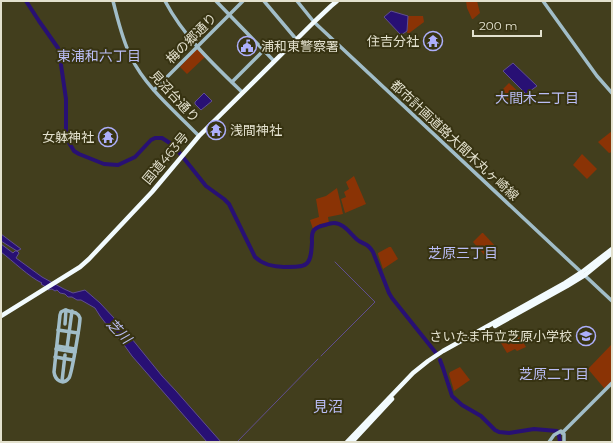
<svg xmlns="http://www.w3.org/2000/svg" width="613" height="443" font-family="Montserrat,'Noto Sans JP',sans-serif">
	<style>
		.green { fill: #8a3305 }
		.water { fill: #281074; stroke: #604f8f }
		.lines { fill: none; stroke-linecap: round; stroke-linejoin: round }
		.stream { stroke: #604f8f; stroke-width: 1 }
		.river { stroke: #281074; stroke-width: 4 }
		.secondary { stroke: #a1bdc8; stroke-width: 3.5 }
		.highway { stroke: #f2fbfe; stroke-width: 4.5 }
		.labels { text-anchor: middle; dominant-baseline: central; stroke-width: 4; stroke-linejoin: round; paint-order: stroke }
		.street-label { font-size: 13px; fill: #e3e1ce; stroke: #373312 }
		.poi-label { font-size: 13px; fill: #e3e1ce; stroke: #373312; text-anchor: end }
		.neighbourhood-label { font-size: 14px; fill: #babdf5; stroke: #373312 }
		.water-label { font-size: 14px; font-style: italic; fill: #babdf1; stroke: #373312 }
		.quarter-label { font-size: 15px; fill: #babdf5; stroke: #373312 }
	</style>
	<rect width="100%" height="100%" fill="#423e1d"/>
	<g class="green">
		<path d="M466,1h11l3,12 -7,6h-1l-5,-11z"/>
		<path d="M408,16h15l1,6 -16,12 -1,-2z"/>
		<path d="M196,50h2l7,7 -18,17 -7,-7z"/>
		<path d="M509,83l14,13 -10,10 -13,-14z"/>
		<path d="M612,131v21l-3,1 -11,-11z"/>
		<path d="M582,154l15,15 -10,10 -14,-14z"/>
		<path d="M354,176l12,28 -21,9 -4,-14 5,-2 -2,-5 5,-3 -3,-7z"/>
		<path d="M337,188l6,26 -15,3 1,6 -9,1 -7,5 -3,-9 9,-3 -3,-18 10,-3z"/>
		<path d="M482,233h1l15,16 -9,9h-2l-14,-16z"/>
		<path d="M389,247h2l7,12 -15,10 -5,-15v-1z"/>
		<path d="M517,334h1l8,13 -9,4 -2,-2 -8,4 -6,-10z"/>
		<path d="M612,344v37l-7,7h-1l-16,-19z"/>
		<path d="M460,367l10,13 -16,11 -5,-17 1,-2z"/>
	</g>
	<g class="water">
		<path d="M391,11l17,5 -1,15 -6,4 -17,-18z"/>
		<path d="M513,63l24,23 -11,8 -23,-23z"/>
		<path d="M204,93l8,8 -11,9 -6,-6v-2z"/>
		<path d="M1,234l20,15 -4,2 2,2 -3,5 26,19 22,12 9,4 12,-3 15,13 14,15 4,6 14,15 30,37 14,15 45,51h-14l-75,-86 -10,-14 -12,-13 -10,-13 -5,-8 -14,-8h-4l-5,-3h-4l-3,-3 -5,-1 -3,-3 -2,1 -3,-2 -4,1 1,-1 -8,-5 1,-1c-13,-6 -29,-22 -41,-31v-8l12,9 2,-2h2l-16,-10z"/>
	</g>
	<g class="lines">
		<g class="stream">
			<path d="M321,356l54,-54 -40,-40"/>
			<path d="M237,442l81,-83"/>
		</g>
		<g class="river">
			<path d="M26,1l13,20 19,27 1,3 7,48v35l2,7 6,10 5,3 25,10 14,1 17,-8 16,-17 4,-2h7l11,7 5,6 28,35 18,13 5,5 26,53c7,7 19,10 29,10 23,0 27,0 28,-25 0,-4 -1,-8 2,-12 3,-3 6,-4 11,-5 3,-1 6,-2 9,-2 10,0 17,12 25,18 7,4 9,3 14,11l16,41 3,5 44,55"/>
			<path d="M440,360l3,8 9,28 10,9 19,11 14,14 4,2 10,1 25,-4 23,2 2,4 1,7"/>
		</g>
		<g class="secondary">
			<path d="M113,1c5,19 9,38 18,56 15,31 44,54 68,79"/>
			<path d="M165,1c19,36 48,63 77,91"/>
			<path d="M216,1l58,60"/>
			<path d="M264,1l32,38"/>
			<path d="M297,1l17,21 298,279"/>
			<path d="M543,1l54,75 15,17"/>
			<path d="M232,82l32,-32"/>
			<path d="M154,90l89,-89"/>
			<path d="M65,310l11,3c2,1 3,2 4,5 0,6 -8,55 -11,60 -6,8 -14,2 -15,-6l6,-57 1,-3z"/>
			<path d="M65,324l1,-14"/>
			<path d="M58,330l20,3"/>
			<path d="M57,346l18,3"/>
			<path d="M67,348l5,-37"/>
			<path d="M56,349l19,3"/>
			<path d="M55,357l18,3"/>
			<path d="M62,381l3,-26"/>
			<path d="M562,433l50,-50"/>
			<path d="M549,442l5,-7 7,-4 3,3v8"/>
		</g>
		<g class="highway">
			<path d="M1,316l79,-49 9,-8 63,-67 47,-56 115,-114 17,-16 6,-5"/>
			<path d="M495,326l72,-40 18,-11 27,-22"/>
			<path d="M347,442l66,-69 15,-12 15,-10 122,-68 17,-11 30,-23"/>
			<path d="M352,442l40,-43"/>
		</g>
	</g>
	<defs>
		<g id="temple-ring" transform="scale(1)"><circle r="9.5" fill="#373312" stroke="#adaffb" stroke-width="1.5"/><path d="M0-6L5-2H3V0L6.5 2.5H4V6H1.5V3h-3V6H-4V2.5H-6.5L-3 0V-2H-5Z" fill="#adaffb"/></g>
		<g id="civic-ring" transform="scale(1)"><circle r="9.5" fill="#373312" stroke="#adaffb" stroke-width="1.5"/><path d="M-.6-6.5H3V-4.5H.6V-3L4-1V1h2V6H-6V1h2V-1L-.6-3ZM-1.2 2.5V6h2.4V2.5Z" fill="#adaffb"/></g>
		<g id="school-ring" transform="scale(1)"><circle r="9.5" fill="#373312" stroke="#adaffb" stroke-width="1.5"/><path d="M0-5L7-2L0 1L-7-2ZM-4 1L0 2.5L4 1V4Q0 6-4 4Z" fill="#adaffb"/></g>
	</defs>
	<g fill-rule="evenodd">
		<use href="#temple-ring" x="433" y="41"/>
		<use href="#civic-ring" x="247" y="46"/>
		<use href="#temple-ring" x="216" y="130"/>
		<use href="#temple-ring" x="108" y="137"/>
		<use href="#school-ring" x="586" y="336"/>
	</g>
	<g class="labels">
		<g class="street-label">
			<text transform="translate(191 38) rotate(-45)">梅の郷通り</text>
			<text transform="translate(175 96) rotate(47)">見沼台通り</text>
			<text transform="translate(455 140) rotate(43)">都市計画道路大間木丸ヶ崎線</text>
			<text transform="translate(165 158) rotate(-50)">国道463号</text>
		</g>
		<g class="poi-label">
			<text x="419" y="41">住吉分社</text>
			<text x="261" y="46" text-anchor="start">浦和東警察署</text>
			<text x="230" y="130" text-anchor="start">浅間神社</text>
			<text x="94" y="137">女躰神社</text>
			<text x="572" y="336">さいたま市立芝原小学校</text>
		</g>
		<g class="neighbourhood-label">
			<text x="99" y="56">東浦和六丁目</text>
			<text x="537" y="98">大間木二丁目</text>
			<text x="463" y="253">芝原三丁目</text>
			<text x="554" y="374">芝原二丁目</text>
		</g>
		<g class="water-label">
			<text transform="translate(119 331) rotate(46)">芝川</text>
		</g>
		<g class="quarter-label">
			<text x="328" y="406">見沼</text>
		</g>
	</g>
	<rect width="613" height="443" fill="none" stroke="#e3e1ce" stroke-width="4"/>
	<path d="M473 30v6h68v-6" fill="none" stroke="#e3e1ce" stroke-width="2"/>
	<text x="479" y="30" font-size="12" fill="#e3e1ce" stroke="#373312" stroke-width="3" paint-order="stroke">200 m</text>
</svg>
